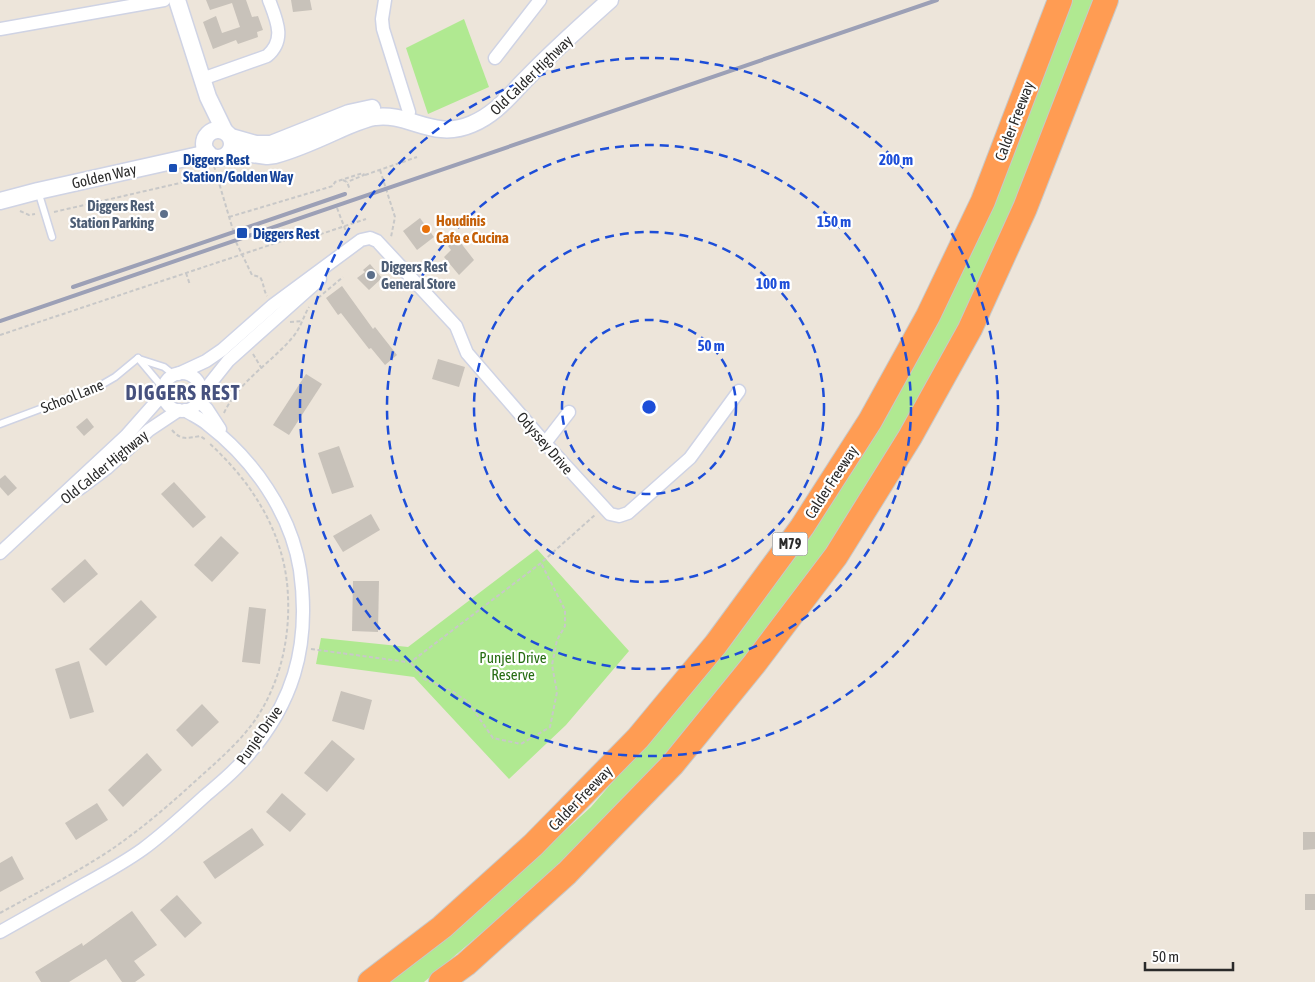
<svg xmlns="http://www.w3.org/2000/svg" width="1315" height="982" font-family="'Asap Condensed',sans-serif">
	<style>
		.green { fill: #b0e991 }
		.building { fill: #c8c2ba }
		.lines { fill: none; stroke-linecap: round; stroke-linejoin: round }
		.service-casing { stroke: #cfd3e4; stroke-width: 9 }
		.minor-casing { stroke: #cfd3e4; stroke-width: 15 }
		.tertiary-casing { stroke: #cfd3e4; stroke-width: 19 }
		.motorway-casing { stroke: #c8c8c8; stroke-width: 26 }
		.path { stroke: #c8c8c8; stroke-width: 2; stroke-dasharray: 4 2.5; stroke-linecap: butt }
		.service { stroke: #fff; stroke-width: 6 }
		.minor { stroke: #fff; stroke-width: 12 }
		.tertiary { stroke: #fff; stroke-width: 16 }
		.motorway { stroke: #ff9c53; stroke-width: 24 }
		.rail { stroke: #9ca0b6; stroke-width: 4 }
		.ring { fill: none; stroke: #1d4ed8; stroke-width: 2.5; stroke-dasharray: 9 6 }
		.transit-dot { fill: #1a4fb4; stroke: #fff; stroke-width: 2 }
		.service-dot { fill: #5c6f8a; stroke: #fff; stroke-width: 2 }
		.food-dot { fill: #e8710a; stroke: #fff; stroke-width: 2 }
		.labels { text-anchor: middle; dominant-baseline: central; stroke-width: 4.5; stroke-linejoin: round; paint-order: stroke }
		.shield { fill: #fff; stroke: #6a6a6a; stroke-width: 1 }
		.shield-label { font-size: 14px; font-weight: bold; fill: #2a2a2a }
		.street-label { font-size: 15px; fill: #2a2a2a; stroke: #fff }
		.transit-label { font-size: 15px; font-weight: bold; fill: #164399; stroke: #fff; text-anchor: start }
		.service-label { font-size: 15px; font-weight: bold; fill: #4e5e75; stroke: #fff; text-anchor: end }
		.food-label { font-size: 15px; font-weight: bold; fill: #c56008; stroke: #fff; text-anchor: start }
		.park-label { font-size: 15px; fill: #276d13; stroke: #fff }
		.district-label { font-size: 20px; font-weight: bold; letter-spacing: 1px; fill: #46517e; stroke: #fff }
		.centre { fill: #1d4ed8; stroke: #fff; stroke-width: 2.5 }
		.ring-label { font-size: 15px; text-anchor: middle; font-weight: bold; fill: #1d4ed8; stroke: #fff; stroke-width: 4.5; stroke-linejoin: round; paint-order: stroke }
	</style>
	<rect width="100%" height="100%" fill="#ede5da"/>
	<g class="green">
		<path d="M1069,0h25l-28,75 -85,208 -87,164 -85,132 -76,99 -97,109 -78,81 -134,114h-41l143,-116 65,-59 108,-125 157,-223z"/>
		<path d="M464,19l25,68 -61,27 -22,-66z"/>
		<path d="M537,549l92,102 -63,74 -57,54 -95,-102 -98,-13 5,-26 87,9z"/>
	</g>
	<g class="building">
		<path d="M206,0h40l6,17 6,-1 5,14 -6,2 1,5 -20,7 -2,-4 -23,9 -10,-27 13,-6 6,17 18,-6 -8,-24 -22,7z"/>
		<path d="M291,0h19l2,10 -19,2z"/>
		<path d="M420,218l14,19 -17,13 -14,-19z"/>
		<path d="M457,238l17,22 -15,15 -15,-18 7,-7 -3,-4z"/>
		<path d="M370,264l12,14 -13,12 -12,-12 8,-6 -2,-2z"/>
		<path d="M342,286l31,43 2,-2 22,28 -12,10 -14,-17 -2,1 -28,-36 -3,2 -12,-17z"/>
		<path d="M438,359l27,8 -6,20 -27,-8z"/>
		<path d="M306,374l16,10 -33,51 -16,-10z"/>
		<path d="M87,418l7,9 -10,9 -8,-9z"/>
		<path d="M339,446l15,41 -22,7 -14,-41z"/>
		<path d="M5,475l12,13 -9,8 -8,-9v-8z"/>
		<path d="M174,482l32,35 -13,11 -32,-34z"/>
		<path d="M371,514l9,16 -37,22 -10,-16z"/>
		<path d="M221,536l18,17 -27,29 -18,-17z"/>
		<path d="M85,559l13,15 -34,29 -13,-14z"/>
		<path d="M353,581h26l-1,51 -26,-1z"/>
		<path d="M141,600l16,17 -51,49 -17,-17z"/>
		<path d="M249,607l17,2 -6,55 -18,-2z"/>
		<path d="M79,661l15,51 -24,7 -15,-50z"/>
		<path d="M341,691l31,9 -8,30 -32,-9z"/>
		<path d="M202,704l17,18 -27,25 -16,-17z"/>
		<path d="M332,740l23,19 -28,33 -23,-19z"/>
		<path d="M147,753l15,17 -39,37 -15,-17z"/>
		<path d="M282,793l24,21 -16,18 -24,-20z"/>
		<path d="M97,803l11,17 -32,20 -11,-17z"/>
		<path d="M252,828l12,17 -49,34 -12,-17z"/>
		<path d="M1303,832h12v17l-12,1z"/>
		<path d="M12,856l12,23 -24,13v-29z"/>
		<rect x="1305" y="894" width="10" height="16"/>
		<path d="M177,895l25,28 -17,15 -25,-28z"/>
		<path d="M132,911l25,34 -23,16 11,14 -10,7h-13l-16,-23 -37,23h-28l-6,-10 47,-29 1,3z"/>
	</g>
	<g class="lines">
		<g class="service-casing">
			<g id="service">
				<path d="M38,191l14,46"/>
				<path d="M138,358l26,31"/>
				<path d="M139,359l25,8 10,8"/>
				<path d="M0,424l96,-36 19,-11 23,-19"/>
			</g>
		</g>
		<g class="minor-casing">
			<g id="minor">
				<path d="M385,0l-3,19 1,10 26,83 -2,9"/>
				<path d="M0,29l164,-29"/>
				<path d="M495,58l45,-58"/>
				<path d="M202,79l65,-23c19,-16 10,-35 2,-56"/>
				<circle cx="182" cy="392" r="19"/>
				<path d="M178,374l28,-13 16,-11 51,-45 88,-65 9,-2 7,3 79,85 11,27 78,90 65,71 9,2 9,-3 62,-55 49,-67"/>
				<path d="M201,395l27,-34 92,-82"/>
				<path d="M199,401l8,8 13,20"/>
				<path d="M545,443l24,-31"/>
				<path d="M79,489l28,-21 42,-38 30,-20"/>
				<path d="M0,553l126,-117 38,-43"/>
				<path d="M0,932c28,-16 57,-32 85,-48 20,-11 40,-22 58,-35 23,-17 43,-36 63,-54 12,-10 24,-20 34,-31 53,-57 71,-117 60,-194 -9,-57 -47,-111 -93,-146 -7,-6 -15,-9 -22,-14"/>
			</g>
		</g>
		<g class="tertiary-casing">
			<g id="tertiary">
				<path d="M177,0l31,97 16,33"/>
				<circle cx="218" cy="144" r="14"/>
				<path d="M231,137l25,7h15l78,-31 23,-5"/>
				<path d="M228,154l16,-1 23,3 8,-1c23,-6 46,-17 68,-27 10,-4 21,-9 32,-11 34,-5 58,24 97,7 24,-10 37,-28 55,-46 26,-27 55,-53 83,-78"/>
				<path d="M0,201l38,-10 170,-38"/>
			</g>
		</g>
		<g class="motorway-casing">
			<g id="motorway">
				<path d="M370,982l72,-55 91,-82 105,-107 78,-94 86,-117 68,-106 58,-105 55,-115 77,-201"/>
				<path d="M441,982l25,-18 101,-91 105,-108 83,-102 81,-107 74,-119 60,-108 55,-121 81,-208"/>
			</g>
		</g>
		<g class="path">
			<path d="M214,166l19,64"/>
			<path d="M380,170l15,47 -4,20"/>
			<path d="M365,175l52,-18"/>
			<path d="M343,180l4,2 3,8"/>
			<path d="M337,208l10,26"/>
			<path d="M20,211l9,4 6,-1"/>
			<path d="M54,212l126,-29 16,-6 8,-8"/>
			<path d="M229,217l104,-31 2,-4 28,-9 1,2 -17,7"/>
			<path d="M236,242l16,33 8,2c4,6 3,12 7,19"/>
			<path d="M186,273l4,12"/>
			<path d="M318,298l25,-21"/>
			<path d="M290,322l13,-1"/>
			<path d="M0,335l294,-98 6,4 66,-22"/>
			<path d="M253,354l9,15"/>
			<path d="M224,413c14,-31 47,-50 68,-75 9,-10 11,-21 17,-31"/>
			<path d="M172,430c9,11 16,8 28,6l6,4"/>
			<path d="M311,649l96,13 5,-1 129,-98 55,-49"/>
			<path d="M411,663l13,16 28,12 16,11 25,36 28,6 29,-17 7,-35 -5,-27 5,-25 8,-14v-16l-24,-47"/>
			<path d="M0,913c38,-21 80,-42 115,-66 27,-19 52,-40 76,-62 22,-20 45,-39 62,-62 26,-36 37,-82 35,-126 -2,-61 -34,-113 -79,-154"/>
		</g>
		<use href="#service" class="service"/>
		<use href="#minor" class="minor"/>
		<use href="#tertiary" class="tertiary"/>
		<use href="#motorway" class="motorway"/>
		<g class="rail">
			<path d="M73,287l272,-93"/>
			<path d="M0,321l937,-321"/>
		</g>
	</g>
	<g class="ring">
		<circle cx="649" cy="407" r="87"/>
		<circle cx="649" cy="407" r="175"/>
		<circle cx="649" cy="407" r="262"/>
		<circle cx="649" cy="407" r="349"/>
	</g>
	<g class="transit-dot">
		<rect x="168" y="163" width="10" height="10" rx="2.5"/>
		<rect x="236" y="227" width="12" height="12" rx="2.5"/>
	</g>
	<g class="service-dot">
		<circle cx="164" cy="214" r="5"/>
		<circle cx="371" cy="275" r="5"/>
	</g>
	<circle class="food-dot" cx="426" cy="229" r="5"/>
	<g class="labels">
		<rect class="shield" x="772.5" y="532.5" width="35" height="23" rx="4"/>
		<g class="shield-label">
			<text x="790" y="544">M79</text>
		</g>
		<g class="street-label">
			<text transform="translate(531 75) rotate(-44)">Old Calder Highway</text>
			<text transform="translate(1014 121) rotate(-69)">Calder Freeway</text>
			<text transform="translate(104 176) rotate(-13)">Golden Way</text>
			<text transform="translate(72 396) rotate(-22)">School Lane</text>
			<text transform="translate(545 443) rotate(49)">Odyssey Drive</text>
			<text transform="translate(104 467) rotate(-39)">Old Calder Highway</text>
			<text transform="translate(831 482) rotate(-57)">Calder Freeway</text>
			<text transform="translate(259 735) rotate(-55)">Punjel Drive</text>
			<text transform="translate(580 798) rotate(-46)">Calder Freeway</text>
		</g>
		<g class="transit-label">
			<text x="183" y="159">Diggers Rest<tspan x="183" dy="17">Station/Golden Way</tspan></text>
			<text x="253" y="233">Diggers Rest</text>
		</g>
		<g class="service-label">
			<text x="154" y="205">Diggers Rest<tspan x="154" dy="17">Station Parking</tspan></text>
			<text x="381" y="266" text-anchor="start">Diggers Rest<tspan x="381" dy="17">General Store</tspan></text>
		</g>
		<g class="food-label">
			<text x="436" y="220">Houdinis<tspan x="436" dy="17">Cafe e Cucina</tspan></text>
		</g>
		<g class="park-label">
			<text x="513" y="657">Punjel Drive<tspan x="513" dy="17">Reserve</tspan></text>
		</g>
		<g class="district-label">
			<text x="183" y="392">DIGGERS REST</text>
		</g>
	</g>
	<circle cx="649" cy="407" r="8" class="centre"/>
	<g class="ring-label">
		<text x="896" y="165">200 m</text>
		<text x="834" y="227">150 m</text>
		<text x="773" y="289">100 m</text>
		<text x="711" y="351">50 m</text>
	</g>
	<path d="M1145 962v8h88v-8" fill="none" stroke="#2a2a2a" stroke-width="2.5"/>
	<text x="1152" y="962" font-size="15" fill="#2a2a2a" stroke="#ffffff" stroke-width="4" paint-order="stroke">50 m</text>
</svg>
